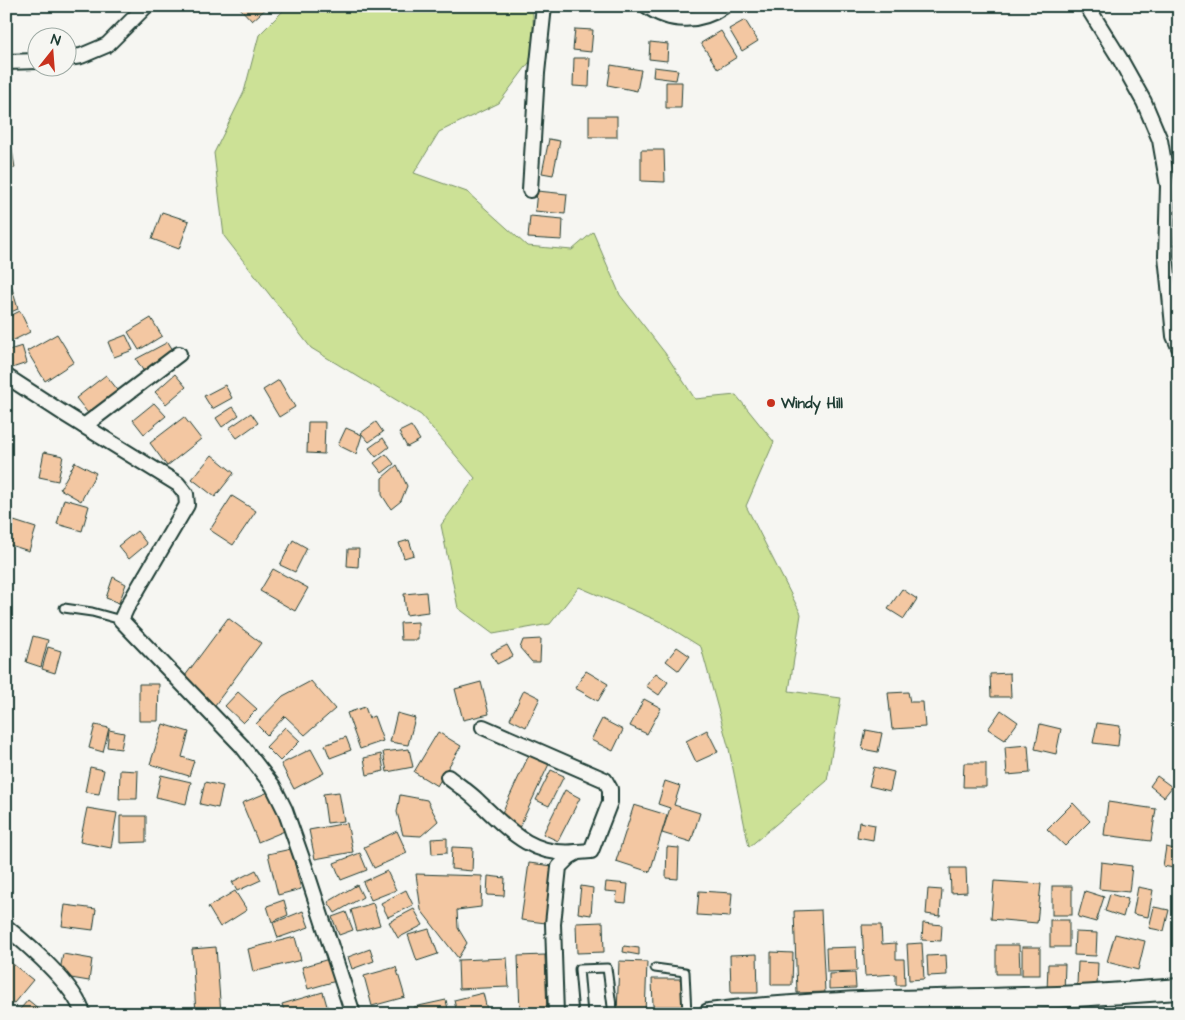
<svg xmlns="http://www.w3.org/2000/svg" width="1185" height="1020" font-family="'Architects Daughter',sans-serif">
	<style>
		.green { fill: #cce196; stroke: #768f65 }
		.building { fill: #f3c7a2; stroke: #1f3d34 }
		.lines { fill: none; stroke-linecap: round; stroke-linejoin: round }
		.service-casing { stroke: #1f3d34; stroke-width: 11 }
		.minor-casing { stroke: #1f3d34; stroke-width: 18 }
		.secondary-casing { stroke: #1f3d34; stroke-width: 24 }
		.service { stroke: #f6f6f2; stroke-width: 7 }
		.minor { stroke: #f6f6f2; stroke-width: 14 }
		.secondary { stroke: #f6f6f2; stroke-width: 20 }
		.poi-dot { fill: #c8321e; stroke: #f6f6f2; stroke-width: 2 }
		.labels { text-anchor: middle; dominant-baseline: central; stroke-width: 4.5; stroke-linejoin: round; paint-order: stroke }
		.poi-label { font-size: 15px; font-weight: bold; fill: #1f3d34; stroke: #f6f6f2; text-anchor: start }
	</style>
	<rect width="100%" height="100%" fill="#f6f6f2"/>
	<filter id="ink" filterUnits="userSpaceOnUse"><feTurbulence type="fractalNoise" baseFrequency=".02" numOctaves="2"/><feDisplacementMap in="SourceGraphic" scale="10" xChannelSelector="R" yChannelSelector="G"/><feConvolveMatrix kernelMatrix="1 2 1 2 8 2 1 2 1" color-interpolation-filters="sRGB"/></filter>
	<g filter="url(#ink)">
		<path class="green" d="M288,6h243l2,9 1,41 -35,47 -60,29 -25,41 53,19 60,54 45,4 21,-18 27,63 45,58 30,46 41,-4 38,47 -28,64 55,108 -12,77 52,7 -14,83 -78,66 -20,-98 -28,-102 -40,-25 -82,-35 -29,37 -57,10 -35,-26 -17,-83 34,-47 -54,-63 -110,-67 -87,-112 -10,-83 30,-61 15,-57z"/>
		<g class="building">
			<path d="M241,6h28l-17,15 -12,-13z"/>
			<path d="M745,20l13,21 -16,10 -13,-22z"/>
			<path d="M575,29l18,1 -2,22 -18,-2z"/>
			<path d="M721,31l16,26 -19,12 -17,-26z"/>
			<path d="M650,42l18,2 -1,17 -18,-2z"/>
			<path d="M574,58h16l-1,29 -16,-1z"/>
			<path d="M611,65l30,5 -4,21 -29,-6z"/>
			<path d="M654,67l24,3 -2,10 -23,-3z"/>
			<path d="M666,82h16l-1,26h-15z"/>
			<rect x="589" y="116" width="28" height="21"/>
			<path d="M9,132l6,36 -9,2v-37z"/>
			<path d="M549,139l11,2 -7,34 -11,-2z"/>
			<path d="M641,150h23l1,32 -24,-1z"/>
			<path d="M537,191l30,3 -2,20 -30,-3z"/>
			<path d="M162,212l27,9 -10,28 -27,-10z"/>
			<path d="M530,216l33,3 -1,21 -34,-2z"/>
			<path d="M11,285l7,24 -12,5v-27z"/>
			<path d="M20,311l10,21 -24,12v-26z"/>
			<path d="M151,318l11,18 -23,14 -11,-18z"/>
			<path d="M57,334l17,28 -29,19 -18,-30z"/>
			<path d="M126,335l7,15 -19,7 -6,-15z"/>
			<path d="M168,342l8,13 -32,17 -8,-13z"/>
			<path d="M22,346l5,17 -21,7v-19z"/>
			<path d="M175,374l11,13 -20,17 -11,-12z"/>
			<path d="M106,375l15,19 -30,23 -15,-19z"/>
			<path d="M279,380l16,27 -16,10 -16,-27z"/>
			<path d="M225,385l7,13 -20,11 -8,-13z"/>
			<path d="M154,403l12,13 -22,18 -11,-14z"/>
			<path d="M233,407l6,8 -17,12 -6,-9z"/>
			<path d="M251,413l7,10 -21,15 -8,-10z"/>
			<path d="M184,417l17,22 -34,27 -17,-23z"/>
			<path d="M308,422h17l-1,32 -17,-1z"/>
			<path d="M376,422l7,10 -14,10 -8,-9z"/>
			<path d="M411,426l9,14 -13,7 -8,-15z"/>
			<path d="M346,428l16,7 -6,19 -18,-9z"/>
			<path d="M383,438l6,9 -13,10 -7,-9z"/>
			<path d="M44,452l19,4 -5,25 -19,-4z"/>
			<path d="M386,454l8,10 -12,9 -8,-10z"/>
			<path d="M212,455l22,18 -19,24 -23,-18z"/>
			<path d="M75,462l21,11 -15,28 -21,-12z"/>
			<path d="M397,465l10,21 -6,15 -10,8 -9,-14v-17z"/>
			<path d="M232,496l24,15 -23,34 -23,-15z"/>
			<path d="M64,499l25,7 -7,25 -25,-7z"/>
			<path d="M14,521l22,7 -7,23 -22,-7z"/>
			<path d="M137,531l10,13 -18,15 -11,-13z"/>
			<path d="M293,540l14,8 -12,24 -15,-7z"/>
			<path d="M409,540l5,15 -10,3 -5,-15z"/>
			<path d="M348,549h11l-1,18 -11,-1z"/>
			<path d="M273,569l35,19 -13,23 -35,-20z"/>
			<path d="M113,577l13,7 -7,19 -13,-5z"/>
			<path d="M902,589l15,10 -13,20 -16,-10z"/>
			<path d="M426,592l2,20 -22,3 -2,-21z"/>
			<path d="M228,618l33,25 -46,62 -33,-25z"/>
			<path d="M418,622v18h-17l-1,-17z"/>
			<path d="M33,636l15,4 -7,27 -15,-5z"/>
			<path d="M541,639l-1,23h-8l-12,-14 3,-8z"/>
			<path d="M507,645l6,11 -16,8 -6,-11z"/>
			<path d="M48,647l13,4 -6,22 -13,-4z"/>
			<path d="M677,647l13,9 -11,15 -13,-10z"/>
			<path d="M586,671l22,13 -10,17 -23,-13z"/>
			<path d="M656,673l12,9 -9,13 -13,-9z"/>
			<path d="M1010,673l1,24h-20l-1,-23z"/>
			<path d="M311,681l24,28 -30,26 -20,-19 -18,19 -11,-11 27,-28z"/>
			<path d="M481,682l8,32 -26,6 -8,-31z"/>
			<path d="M139,684h20l-1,37h-19z"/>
			<path d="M524,690l16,8 -14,29 -16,-8z"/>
			<path d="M238,692l19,17 -14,14 -18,-17z"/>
			<path d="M908,692l2,10h13l2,25 -33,2 -4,-36z"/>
			<path d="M644,699l17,9 -14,26 -17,-8z"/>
			<path d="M365,707l4,11 5,-2 9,25 -23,8 -13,-36z"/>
			<path d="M1001,710l17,12 -13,18 -17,-11z"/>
			<path d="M397,713l18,5 -7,27 -18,-3z"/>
			<path d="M602,719l21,11 -10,21 -22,-11z"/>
			<path d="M1097,723l23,3 -2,20 -25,-3z"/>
			<path d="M163,724l26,8 -7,25 12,4 -5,15 -39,-12z"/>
			<path d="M1040,724l21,5 -5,25 -21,-5z"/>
			<path d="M95,725l14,3 -6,24 -14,-4z"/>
			<path d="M285,727l15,14 -20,20 -14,-14z"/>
			<path d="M109,730l15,3 -3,16 -14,-2z"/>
			<path d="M707,730l11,22 -22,10 -10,-21z"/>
			<path d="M866,730l16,3 -4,19 -16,-3z"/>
			<path d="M438,732l23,14 -24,40 -23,-14z"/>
			<path d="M346,737l5,13 -21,8 -5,-13z"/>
			<path d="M1028,745l2,28 -23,2 -2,-28z"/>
			<path d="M311,749l13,24 -30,16 -13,-25z"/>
			<path d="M409,749l4,18 -26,5 -4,-20z"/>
			<path d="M381,754l3,17 -17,4 -3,-17z"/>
			<path d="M529,755l20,9 -30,64 -20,-9z"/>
			<path d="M964,763h22v24h-23z"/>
			<path d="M90,767l14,3 -5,24 -14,-2z"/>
			<path d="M874,767l20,5 -4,19 -21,-5z"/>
			<path d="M120,770l18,1 -1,28h-18z"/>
			<path d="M551,770l13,6 -15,30 -13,-6z"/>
			<path d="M161,775l30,7 -5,22 -30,-7z"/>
			<path d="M1157,776l15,11 -8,10 -14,-11z"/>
			<path d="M665,781l15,5 -6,19 26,8 -9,29 -29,-9 8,-25 -12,-4z"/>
			<path d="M205,782l18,4 -5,22 -18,-4z"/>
			<path d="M565,790l15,8 -22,43 -15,-7z"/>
			<path d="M271,791l16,39 -29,12 -16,-39z"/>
			<path d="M339,792l5,29 -17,2 -4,-29z"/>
			<path d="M400,795l27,5 11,21 -17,15 -18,-1 -6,-23z"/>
			<path d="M1108,802l48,7 -5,32 -47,-6z"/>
			<path d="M1073,803l17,18 -25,25 -18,-17z"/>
			<path d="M634,805l33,10 -17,57 -34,-11z"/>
			<path d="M87,808l30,5 -6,35 -31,-6z"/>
			<path d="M120,816h26v26l-26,1z"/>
			<path d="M859,822l16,3 -2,15 -16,-3z"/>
			<path d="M347,823l6,29 -38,7 -6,-29z"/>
			<path d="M397,831l10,22 -33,15 -10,-21z"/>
			<path d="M447,838v15l-15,1 -1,-15z"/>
			<path d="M452,847l21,1 -1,23 -21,-2z"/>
			<path d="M667,847l12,1 -1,31 -12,-1z"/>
			<path d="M1166,847l13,3v19l-16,-3z"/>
			<path d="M291,849l10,40 -23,6 -10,-41z"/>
			<path d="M360,853l7,17 -26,10 -7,-17z"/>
			<path d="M1101,862l31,4 -3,26 -30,-3z"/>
			<path d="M529,863l24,3 -7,57 -25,-3z"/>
			<path d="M950,868h16l1,24 -16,1z"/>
			<path d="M256,870l5,10 -24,11 -5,-9z"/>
			<path d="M387,871l9,19 -25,10 -8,-18z"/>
			<path d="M416,874l66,2 -1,31 -24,3 1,18 9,15 -9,15 -37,-48z"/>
			<path d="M488,876l17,2 -1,18 -17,-1z"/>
			<path d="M994,881l47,3 -4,39 -46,-4z"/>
			<path d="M606,882l22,2 -2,19 -10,-1 1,-10 -12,-1z"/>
			<path d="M357,885l6,12 -28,16 -7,-11z"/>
			<path d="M581,886l12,2 -2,27 -13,-2z"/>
			<rect x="1052" y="886" width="20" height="29"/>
			<path d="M1138,887l15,3 -5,27 -15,-3z"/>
			<path d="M928,889l14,1 -2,26 -14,-2z"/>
			<path d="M406,890l7,15 -25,12 -7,-14z"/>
			<path d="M235,891l12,19 -27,17 -12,-20z"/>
			<path d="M699,891l33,2 -2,24 -33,-2z"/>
			<path d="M1085,891l19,6 -8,25 -18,-5z"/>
			<path d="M1110,894l18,5 -5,18 -18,-6z"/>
			<path d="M284,900l4,15 -16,7 -5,-16z"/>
			<path d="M373,903l7,22 -23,6 -6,-21z"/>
			<path d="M65,905l31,4 -3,21 -31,-4z"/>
			<path d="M1154,907l15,3 -5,21 -15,-3z"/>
			<path d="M414,909l9,16 -25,13 -9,-16z"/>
			<path d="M821,910l4,82 -28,1 -3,-82z"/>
			<path d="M303,911l6,16 -31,11 -5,-15z"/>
			<path d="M346,912l7,18 -14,5 -7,-18z"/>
			<rect x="1050" y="920" width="19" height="27"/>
			<path d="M603,922l1,30 -27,1 -1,-30z"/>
			<path d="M923,923l19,2 -1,16 -19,-1z"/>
			<path d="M862,925h19l1,19 14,-1v16h8l1,26h-9v-11l-31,2z"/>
			<path d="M429,929l9,25 -21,7 -9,-26z"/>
			<path d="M1075,932l22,1 -1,23 -22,-1z"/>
			<path d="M1115,934l30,7 -7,29 -31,-8z"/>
			<path d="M295,937l6,23 -48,12 -5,-23z"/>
			<path d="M922,943l2,36 -15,1 -2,-36z"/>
			<path d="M996,945h23l1,29h-24z"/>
			<path d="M624,946l15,2v7l-16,-3z"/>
			<path d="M216,947l5,67h-25l-4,-65z"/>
			<path d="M856,947l1,24 -30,1 -1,-24z"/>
			<rect x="1022" y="947" width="18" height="28"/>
			<path d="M370,949l4,12 -22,8 -4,-12z"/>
			<path d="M771,952l22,1 -1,32h-21z"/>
			<path d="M63,954l29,5 -3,22 -30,-5z"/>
			<path d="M757,954l1,39h-27l-1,-38z"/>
			<path d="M545,955l2,59h-27l-2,-58z"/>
			<path d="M946,955l1,20 -19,1 -1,-20z"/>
			<path d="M507,958l2,29 -50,2 -1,-29z"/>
			<path d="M329,959l7,22 -28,8 -6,-22z"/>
			<path d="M9,961l24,19 -24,29 -3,-3v-42z"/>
			<path d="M619,961l28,1 -2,52h-28z"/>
			<path d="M1078,962l20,1 -1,23 -20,-1z"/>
			<path d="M1048,964h17l-1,29 -17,-1z"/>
			<path d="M396,967l9,30 -33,9 -8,-30z"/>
			<path d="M855,973l1,15 -27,1v-15z"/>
			<path d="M652,979h31l1,27h-31z"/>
			<path d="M323,992l6,21 -44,1 -3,-10z"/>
			<path d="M483,993l5,21h-31l-3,-14z"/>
			<path d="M28,1000l17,14h-29z"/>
			<path d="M446,1000l3,14h-33l-2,-7z"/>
		</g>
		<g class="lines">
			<g class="service-casing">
				<g id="service">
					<path d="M64,608l28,4 29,8"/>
					<path d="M655,968l30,4 2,42"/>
					<path d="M583,1014l-4,-45 28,-1 6,46"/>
				</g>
			</g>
			<g class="minor-casing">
				<g id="minor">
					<path d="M647,6c24,18 54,16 77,0"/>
					<path d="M1087,6l33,53 24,43 16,38 8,46 -2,70 4,39 4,41 5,11"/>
					<path d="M68,58l13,-2 26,-11 39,-39"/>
					<path d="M6,62l32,-1"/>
					<path d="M530,190l7,-117 7,-67"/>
					<path d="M6,376l57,37 115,71 8,10 1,11 -61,104 -5,11 121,126 31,40 12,24 20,57 48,147"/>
					<path d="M84,426l95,-72"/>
					<path d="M483,727l122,53 5,9v13l-19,49 -13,1 -9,5 -10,10 -6,57 3,90"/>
					<path d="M448,777c10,8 21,15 30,24 30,28 53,56 98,51"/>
					<path d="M6,927c23,19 69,58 77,87"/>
				</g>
			</g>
			<g class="secondary-casing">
				<path id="secondary" d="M709,1014c115,-15 232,-13 349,-17 40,-2 80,-5 121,-8"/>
			</g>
			<use href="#service" class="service"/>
			<use href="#minor" class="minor"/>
			<use href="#secondary" class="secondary"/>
		</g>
	</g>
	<circle class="poi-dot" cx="771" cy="403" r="5"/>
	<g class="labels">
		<g class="poi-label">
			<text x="781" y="403">Windy Hill</text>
		</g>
	</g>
	<rect width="1185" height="1020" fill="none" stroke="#f6f6f2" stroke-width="25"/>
	<rect x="12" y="12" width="1160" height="995" fill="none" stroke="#1f3d34" stroke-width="2" filter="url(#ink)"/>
	<g transform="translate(52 52) rotate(17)"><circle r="24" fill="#f6f6f2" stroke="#a0aca6"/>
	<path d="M0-4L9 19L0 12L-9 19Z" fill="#c8321e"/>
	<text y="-8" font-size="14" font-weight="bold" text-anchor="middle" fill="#1f3d34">N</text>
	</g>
</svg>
